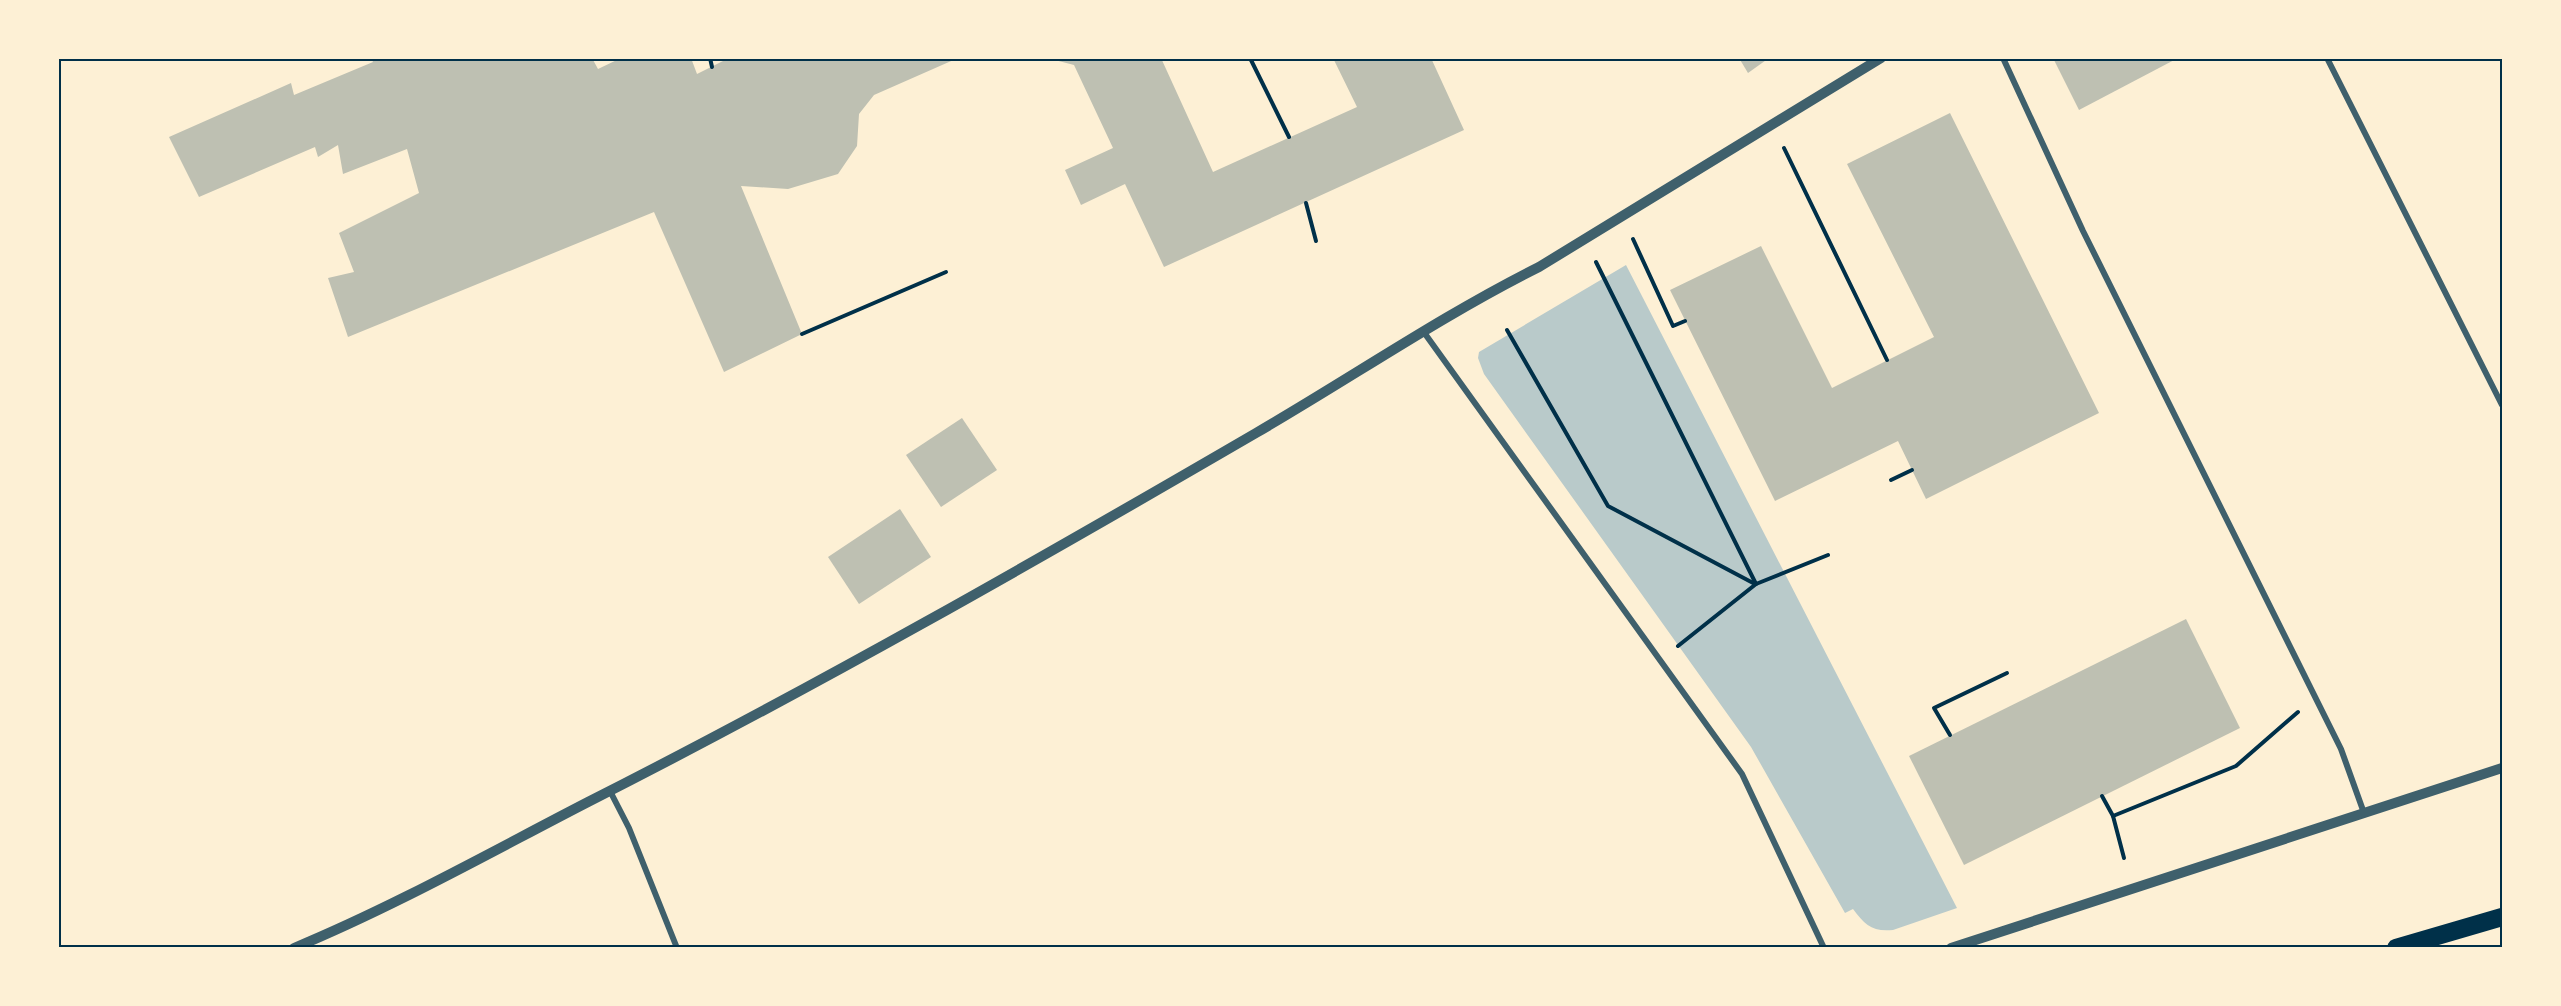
<svg xmlns="http://www.w3.org/2000/svg" width="2561" height="1006" font-family="Rubik,sans-serif">
	<style>
		.green { fill: #b9caca }
		.building { fill: #bec0b2 }
		.lines { fill: none; stroke-linecap: round; stroke-linejoin: round }
		.path { stroke: #003049; stroke-width: 4 }
		.minor { stroke: #3f606c; stroke-width: 6 }
		.tertiary { stroke: #3f606c; stroke-width: 10 }
		.motorway { stroke: #003049; stroke-width: 18 }
		.neatline { fill: none; stroke: #003049; stroke-width: 2 }
	</style>
	<rect width="100%" height="100%" fill="#fdf0d5"/>
	<path class="green" d="M1626,265l331,643 -64,22c-21,2 -28,-5 -40,-21l-8,4 -94,-166 -267,-373 -6,-16 1,-6z"/>
	<g class="building">
		<path d="M371,58h221l6,11 23,-11h70l6,16 32,-16h229l-84,37 -15,19 -2,32 -19,28 -50,15 -47,-3 61,148 -78,38 -70,-160 -306,125 -20,-59 26,-6 -15,-39 80,-40 -12,-44 -64,25 -5,-29 -20,12 -3,-10 -116,50 -30,-60 122,-54 3,12 79,-33z"/>
		<path d="M1047,58h114l52,114 144,-65 -24,-49h98l33,72 -300,137 -39,-83 -44,21 -16,-35 48,-22 -39,-83z"/>
		<path d="M1739,58h30l-21,15z"/>
		<path d="M2053,58h125l-99,52z"/>
		<path d="M1950,113l149,300 -173,86 -28,-58 -123,60 -105,-211 91,-44 71,142 102,-51 -87,-173z"/>
		<path d="M962,418l35,52 -56,37 -35,-52z"/>
		<path d="M900,509l31,48 -72,47 -31,-47z"/>
		<path d="M2186,619l54,109 -276,137 -55,-109z"/>
	</g>
	<g class="lines">
		<g class="path">
			<path d="M710,58l2,9"/>
			<path d="M1250,58l39,79"/>
			<path d="M1784,148l103,212"/>
			<path d="M1306,203l10,38"/>
			<path d="M1633,239l40,87 12,-5"/>
			<path d="M1596,262l160,322"/>
			<path d="M1507,330l101,176 147,78"/>
			<path d="M802,334l144,-62"/>
			<path d="M1891,480l21,-10"/>
			<path d="M1678,646l78,-62 72,-29"/>
			<path d="M1950,735l-16,-27 73,-35"/>
			<path d="M2102,796l11,20 11,42"/>
			<path d="M2113,816l123,-50 62,-54"/>
		</g>
		<g class="minor">
			<path d="M2003,58l80,173 258,518 23,64"/>
			<path d="M2327,58l175,347"/>
			<path d="M1423,331l319,443 82,174"/>
			<path d="M610,791l19,37 48,120"/>
		</g>
		<g class="tertiary">
			<path d="M294,948c101,-42 197,-96 294,-146 227,-115 448,-241 668,-369 95,-55 185,-117 283,-166l342,-209"/>
			<path d="M1951,948l551,-180"/>
		</g>
		<path class="motorway" d="M2396,948l106,-31"/>
	</g>
	<rect width="2561" height="1006" fill="none" stroke="#fdf0d5" stroke-width="120"/>
	<rect x="60" y="60" width="2441" height="886" class="neatline"/>
</svg>
